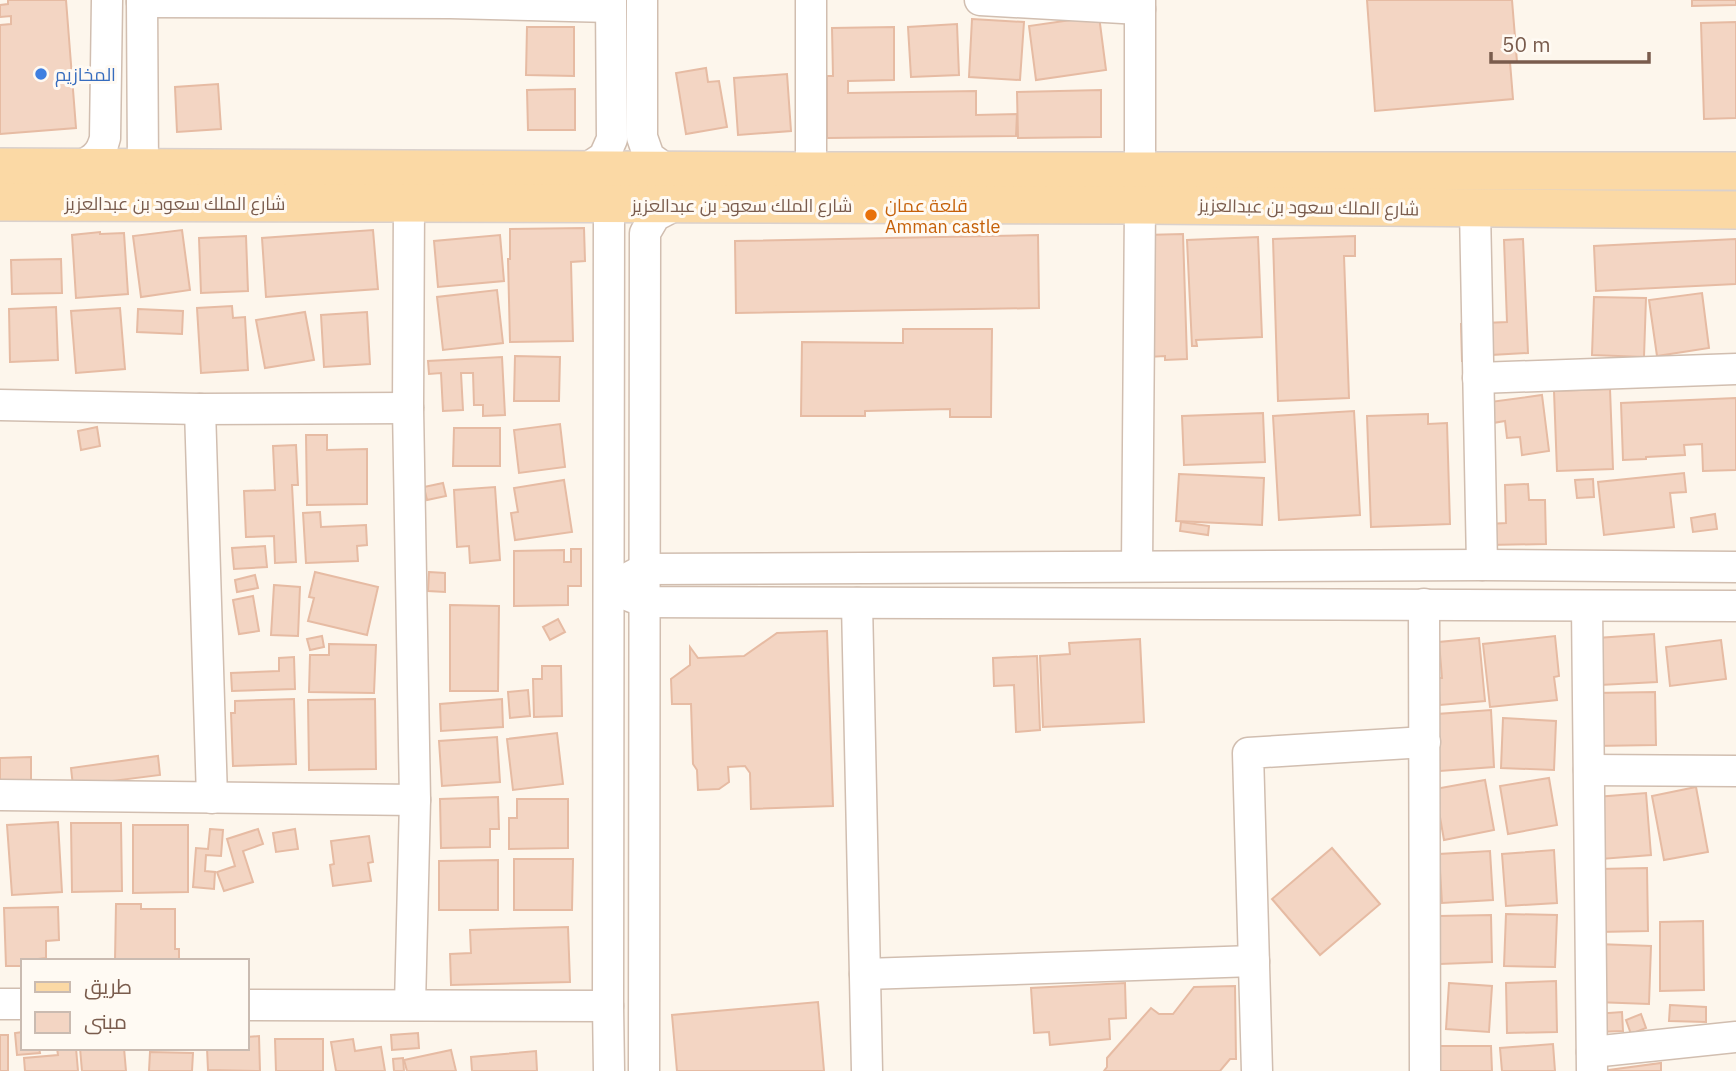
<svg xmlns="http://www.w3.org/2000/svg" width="1736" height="1071" font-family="'IBM Plex Sans',Cairo,sans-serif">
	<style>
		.building { fill: #f3d5c3; stroke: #e6bba3; stroke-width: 2 }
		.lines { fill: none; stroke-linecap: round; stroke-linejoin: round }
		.minor-casing { stroke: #d1beb0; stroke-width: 33 }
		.major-casing { stroke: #dad1cd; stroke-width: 40 }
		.minor { stroke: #fff; stroke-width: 30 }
		.major { stroke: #fbd9a5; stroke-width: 37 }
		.shop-dot { fill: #3f7fe0; stroke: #fffaf3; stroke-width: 2.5 }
		.food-dot { fill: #e8710a; stroke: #fffaf3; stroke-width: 2.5 }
		.labels { text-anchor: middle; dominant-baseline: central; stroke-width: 6; stroke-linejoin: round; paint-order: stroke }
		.shop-label { font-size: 18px; fill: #366cbe; stroke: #fffaf3; text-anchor: start }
		.street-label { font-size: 18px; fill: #7a5c4d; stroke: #fffaf3 }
		.food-label { font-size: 18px; fill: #c56008; stroke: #fffaf3; text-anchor: start }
	</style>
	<rect width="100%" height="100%" fill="#fdf6ec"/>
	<g class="building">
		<path d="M8,0h58l10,128 -76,6v-109l11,-1v-8l-11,1v-12l8,-1z"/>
		<path d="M1367,0h145l5,62h-7l3,37 -138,12z"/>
		<path d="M1692,0h44v5l-44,1z"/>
		<path d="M1099,16l7,54 -70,10 -7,-54z"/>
		<path d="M972,19l52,3 -4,58 -51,-3z"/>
		<path d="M1736,22v96l-32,1 -3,-96z"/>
		<path d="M957,24l2,51 -48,2 -3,-50z"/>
		<path d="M527,27h47v49l-48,-1z"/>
		<path d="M894,27v53l-46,1v12l128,-2v24l41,-1 -1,22 -189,2v-62h6l-1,-48z"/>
		<path d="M706,68l2,14 11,-1 8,46 -41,7 -10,-61z"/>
		<path d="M787,74l4,57 -53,4 -4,-57z"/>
		<path d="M218,84l3,45 -44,3 -2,-45z"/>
		<path d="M575,89v41h-47l-1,-40z"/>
		<path d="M1101,90v47l-83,1 -1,-46z"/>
		<path d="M584,228l1,33 -14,1 2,79 -63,1 -2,-83h2v-30z"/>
		<path d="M182,230l8,60 -49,7 -8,-61z"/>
		<path d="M373,230l5,59 -112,8 -4,-59z"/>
		<path d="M100,232v2l24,-1 4,61 -52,4 -4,-63z"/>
		<path d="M1183,234l4,125 -22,1v-4l-17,1 -4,-122z"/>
		<path d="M500,235l4,46 -66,6 -4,-46z"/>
		<path d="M1038,235l1,73 -303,5 -1,-72z"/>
		<path d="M246,236l2,55 -47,2 -2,-55z"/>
		<path d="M1355,236v20h-11l5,142 -71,3 -5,-162z"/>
		<path d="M1258,237l4,100 -66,3 1,6h-5l-5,-106z"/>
		<path d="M1523,239l5,114 -37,2v5l-29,1 -1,-37 46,-2 -3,-82z"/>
		<path d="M1736,239v45l-140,7 -2,-45z"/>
		<path d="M61,259l1,34 -50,1 -1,-34z"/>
		<path d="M497,290l6,53 -60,7 -6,-53z"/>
		<path d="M1702,293l7,55 -52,8 -8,-56z"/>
		<path d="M1594,297l52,1 -2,59 -52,-2z"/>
		<path d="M232,306l1,12 12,-1 3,53 -47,3 -4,-65z"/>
		<path d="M56,307l2,53 -48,2 -1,-53z"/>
		<path d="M120,308l5,61 -49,4 -5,-62z"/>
		<path d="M138,309l45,2 -1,23 -45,-2z"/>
		<path d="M305,312l9,48 -49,8 -9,-48z"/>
		<path d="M367,312l3,52 -46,3 -3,-52z"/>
		<path d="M903,329h89l-1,88h-41v-8l-85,2v5h-64l1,-74 101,1z"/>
		<path d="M515,356l45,1 -1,44h-45z"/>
		<path d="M502,357l3,58 -22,1v-11h-9l-1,-32h-12l2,37 -20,1 -2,-38 -12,1 -1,-13z"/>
		<path d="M1610,389l3,80 -56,2 -3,-80z"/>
		<path d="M1542,395l7,56 -27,4 -2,-18 -13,1 -2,-17 -12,2 -3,-21z"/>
		<path d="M1736,398v72l-33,1 -1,-27 -18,1 1,10 -39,2v2l-23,1 -2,-57z"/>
		<path d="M1354,411l6,104 -81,5 -6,-104z"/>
		<path d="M1263,413l2,49 -81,3 -2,-49z"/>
		<path d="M1428,414v10l19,-1 3,101 -79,3 -4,-111z"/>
		<path d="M560,424l5,43 -46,6 -5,-43z"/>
		<path d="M97,427l3,19 -19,4 -3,-19z"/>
		<path d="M454,428h46v38h-47z"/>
		<path d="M306,435h21v15l40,-1v55l-60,1z"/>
		<path d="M296,445l2,40h-6l4,77 -21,1 -1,-27 -28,1 -2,-46 31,-1 -2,-44z"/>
		<path d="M1684,473l2,19 -16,1 4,34 -70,8 -6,-53z"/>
		<path d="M1179,474l85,4 -2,47 -86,-4z"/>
		<path d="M1593,479l1,18 -17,1 -2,-18z"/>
		<path d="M564,480l8,52 -57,8 -4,-27 7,-1 -4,-24z"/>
		<path d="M443,483l3,13 -19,4 -3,-13z"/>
		<path d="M1528,484l1,16h16l1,44 -58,1v-21l18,-1 -1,-38z"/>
		<path d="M495,487l5,73 -30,3 -1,-17 -12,1 -3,-57z"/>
		<path d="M320,512l1,15 45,-2 1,20 -10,1 1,15 -52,2 -3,-50z"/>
		<path d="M1715,514l2,15 -24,3 -2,-14z"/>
		<path d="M1181,522l28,4 -1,9 -28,-4z"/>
		<path d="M265,546l2,21 -33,2 -2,-21z"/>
		<path d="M571,549h10v37h-13v19l-54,1v-55l50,-1v12h7z"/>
		<path d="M315,572l63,15 -11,48 -59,-14 6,-23 -5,-1z"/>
		<path d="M429,572l16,1v19l-17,-1z"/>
		<path d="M255,575l3,13 -21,4 -2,-12z"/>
		<path d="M274,585l26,2 -2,49 -27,-1z"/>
		<path d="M253,596l6,35 -20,3 -6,-34z"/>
		<path d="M450,605l49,1 -1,85h-48z"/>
		<path d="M558,619l7,13 -15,8 -7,-13z"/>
		<path d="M827,631l6,175 -82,3 -1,-36 -5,-7 -17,1 1,15 -10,7 -21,1 -1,-20 -4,-6 -2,-60h-19l-1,-25 19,-14v-18l8,11 46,-2 33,-23z"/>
		<path d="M1654,634l3,48 -57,3 -3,-47z"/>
		<path d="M322,636l2,11 -14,3 -3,-11z"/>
		<path d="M1555,636l4,40 -5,1 3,23 -67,7 -7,-63z"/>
		<path d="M1479,638l6,63 -45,4 -2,-27h4l-3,-36z"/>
		<path d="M1140,639l4,83 -101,5 -3,-71 30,-2 -1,-11z"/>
		<path d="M1721,640l5,39 -56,7 -4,-39z"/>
		<path d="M329,644l47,1 -2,48 -65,-1 1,-37h19z"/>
		<path d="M1037,656l3,74 -24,2 -2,-47 -20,1 -1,-28z"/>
		<path d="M294,657l1,32 -63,2 -1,-18 48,-2v-13z"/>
		<path d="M542,666h19l1,50 -28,1 -1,-38h9z"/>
		<path d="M528,690l2,26 -20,2 -2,-26z"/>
		<path d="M1655,692l1,53 -62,1v-53z"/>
		<path d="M294,699l2,65 -63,2 -2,-53h4v-12z"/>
		<path d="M375,699l1,70 -67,1 -1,-70z"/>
		<path d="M502,699l1,28 -62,4 -1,-27z"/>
		<path d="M1491,710l3,57 -54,4 -3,-57z"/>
		<path d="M1503,718l53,3 -2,49 -53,-2z"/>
		<path d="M557,733l6,51 -50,6 -6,-51z"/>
		<path d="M497,737l3,45 -58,4 -3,-45z"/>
		<path d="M158,756l2,19 -87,11 -2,-18z"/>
		<path d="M31,757v24l-31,1v-24z"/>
		<path d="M1549,778l8,47 -49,9 -8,-48z"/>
		<path d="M1485,780l9,50 -50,10 -9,-51z"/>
		<path d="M1696,787l12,65 -44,8 -12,-64z"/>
		<path d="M1646,793l5,62 -50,4 -5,-62z"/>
		<path d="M498,797l1,32h-9v18l-49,1 -1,-49z"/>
		<path d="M517,799h51v49l-59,1v-31h8z"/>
		<path d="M58,822l4,70 -50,3 -5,-70z"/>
		<path d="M71,823h50l1,68 -50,1z"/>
		<path d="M133,825h55v67l-55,1z"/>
		<path d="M210,829l13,1 -2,26 -15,-1 -1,16 10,1 -1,17 -21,-2 3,-39 12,1z"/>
		<path d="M258,829l5,15 -20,7 10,31 -29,9 -7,-19 18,-6 -8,-27z"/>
		<path d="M295,829l3,20 -22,3 -3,-19z"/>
		<path d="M369,836l4,26 -5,1 3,18 -38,5 -3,-21 4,-1 -3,-23z"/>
		<path d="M1332,848l48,56 -60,51 -48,-56z"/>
		<path d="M1554,850l3,53 -51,3 -4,-52z"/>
		<path d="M1490,851l3,49 -51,3 -3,-49z"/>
		<path d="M514,859h59l-1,51h-58z"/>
		<path d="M498,860v50h-59v-49z"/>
		<path d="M1647,868l1,63 -49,1 -1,-63z"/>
		<path d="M116,904h25v5h34v40h4v12h-64z"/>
		<path d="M58,907l1,33 -13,1v17l-23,3v5h-17l-2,-58z"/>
		<path d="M1506,914l51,1 -2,52 -51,-1z"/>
		<path d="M1491,915l1,47 -52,2 -1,-48z"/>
		<path d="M1703,921l1,69 -44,1v-69z"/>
		<path d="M568,927l2,55 -119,3 -1,-31 21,-1 -1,-23z"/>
		<path d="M1597,944l54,2 -2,58 -54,-2z"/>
		<path d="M1556,981l1,51 -50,1 -1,-50z"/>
		<path d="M1125,983l1,35 -17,1 1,20 -60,6 -1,-13 -15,1 -3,-45z"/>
		<path d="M1449,983l43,3 -3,46 -43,-3z"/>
		<path d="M1235,986l1,73h-6l-10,12h-116l3,-4v-9l44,-50 8,6h14l21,-27z"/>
		<path d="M818,1002l6,69h-147l-5,-56z"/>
		<path d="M1670,1005l36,2v15l-37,-1z"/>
		<path d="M1622,1012l1,19 -27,1 -1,-18z"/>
		<path d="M1641,1014l5,14 -15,6 -5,-14z"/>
		<path d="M23,1032v16h16l1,5 -23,2 -2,-22z"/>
		<path d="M418,1033l1,15 -27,2 -1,-15z"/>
		<rect x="0" y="1035" width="8" height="36"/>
		<path d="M259,1036l1,35 -52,-1 -1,-22h40v-11z"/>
		<path d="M275,1039h48v32h-47z"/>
		<path d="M353,1039l2,12 26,-4 4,24h-49l-5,-29z"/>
		<path d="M1553,1044l2,27h-53l-2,-23z"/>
		<path d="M1440,1046h51l1,25h-52z"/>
		<path d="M57,1048h19l2,23h-53l-1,-13 34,-3z"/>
		<path d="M80,1048h44l2,23h-44z"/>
		<path d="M451,1050l5,21h-49l-3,-11z"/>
		<path d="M536,1051l1,20h-65l-1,-14z"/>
		<path d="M150,1052l43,1 -1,18h-43z"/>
		<path d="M403,1058l1,13h-10l-1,-12z"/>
		<path d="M1661,1063v8h-60z"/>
	</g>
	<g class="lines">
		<g class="minor-casing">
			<g id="minor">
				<path d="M142,0l1,168"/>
				<path d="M642,0v137l7,20 18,13"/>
				<path d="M980,0l160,9"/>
				<path d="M1140,0v171"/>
				<path d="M142,2l308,1 161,4"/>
				<path d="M74,168c17,-6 27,-12 31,-30l2,-138"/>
				<path d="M586,169l18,-12 8,-18 -1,-139"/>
				<path d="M811,171v-171"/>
				<path d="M409,203l-1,205 7,392 -5,205"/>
				<path d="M1475,209l7,356"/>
				<path d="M1478,378l258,-9"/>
				<path d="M0,405l200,4 208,-1"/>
				<path d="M200,409l12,389"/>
				<path d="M1137,566l3,-361"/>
				<path d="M609,588l36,-19 837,-4 254,2"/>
				<path d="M609,588l36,14 1091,4"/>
				<path d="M857,603l10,468"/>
				<path d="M1424,604l1,467"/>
				<path d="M1587,606l5,465"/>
				<path d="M1589,770l147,1"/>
				<path d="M0,795l415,5"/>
				<path d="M865,974l389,-13"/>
				<path d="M0,1004h23"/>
				<path d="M247,1005l361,1"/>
				<path d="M1592,1052l144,-15"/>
				<path d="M609,1071l-1,-65 1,-801 2,-12 9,-6"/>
				<path d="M644,1071l1,-838 10,-17 21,-11"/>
				<path d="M1257,1071l-9,-318 177,-11"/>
			</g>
		</g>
		<g class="major-casing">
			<g id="major">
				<path d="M0,167l811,4h925"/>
				<path d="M0,202l1140,3 596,5"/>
			</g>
		</g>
		<use href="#minor" class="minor"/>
		<use href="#major" class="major"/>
	</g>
	<circle class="shop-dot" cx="41" cy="74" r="7"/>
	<circle class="food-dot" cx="871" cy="215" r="7"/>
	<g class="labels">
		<g class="shop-label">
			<text x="55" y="74">المخازيم</text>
		</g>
		<g class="street-label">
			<text x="175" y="203">شارع الملك سعود بن عبدالعزيز</text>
			<text x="742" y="205">شارع الملك سعود بن عبدالعزيز</text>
			<text transform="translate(1309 207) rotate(1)">شارع الملك سعود بن عبدالعزيز</text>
		</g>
		<g class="food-label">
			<text x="885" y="205">قلعة عمان<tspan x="885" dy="21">Amman castle</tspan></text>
		</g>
	</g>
	<rect x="21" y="959" width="228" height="91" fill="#fffaf3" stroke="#cabbb1" stroke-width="2"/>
	<rect x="35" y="982" width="35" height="10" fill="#fbd9a5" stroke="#cabbb1" stroke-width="2"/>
	<text x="84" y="994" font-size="21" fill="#7a5c4d">طريق</text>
	<rect x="35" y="1012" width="35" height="21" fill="#f3d5c3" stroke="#cabbb1" stroke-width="2"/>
	<text x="84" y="1029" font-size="21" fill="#7a5c4d">مبنى</text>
	<path d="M1491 52v10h158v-10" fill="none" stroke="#7a5c4d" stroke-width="3.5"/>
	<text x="1502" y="52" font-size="21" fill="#7a5c4d" stroke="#fffaf3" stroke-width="5" paint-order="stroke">50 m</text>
</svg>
